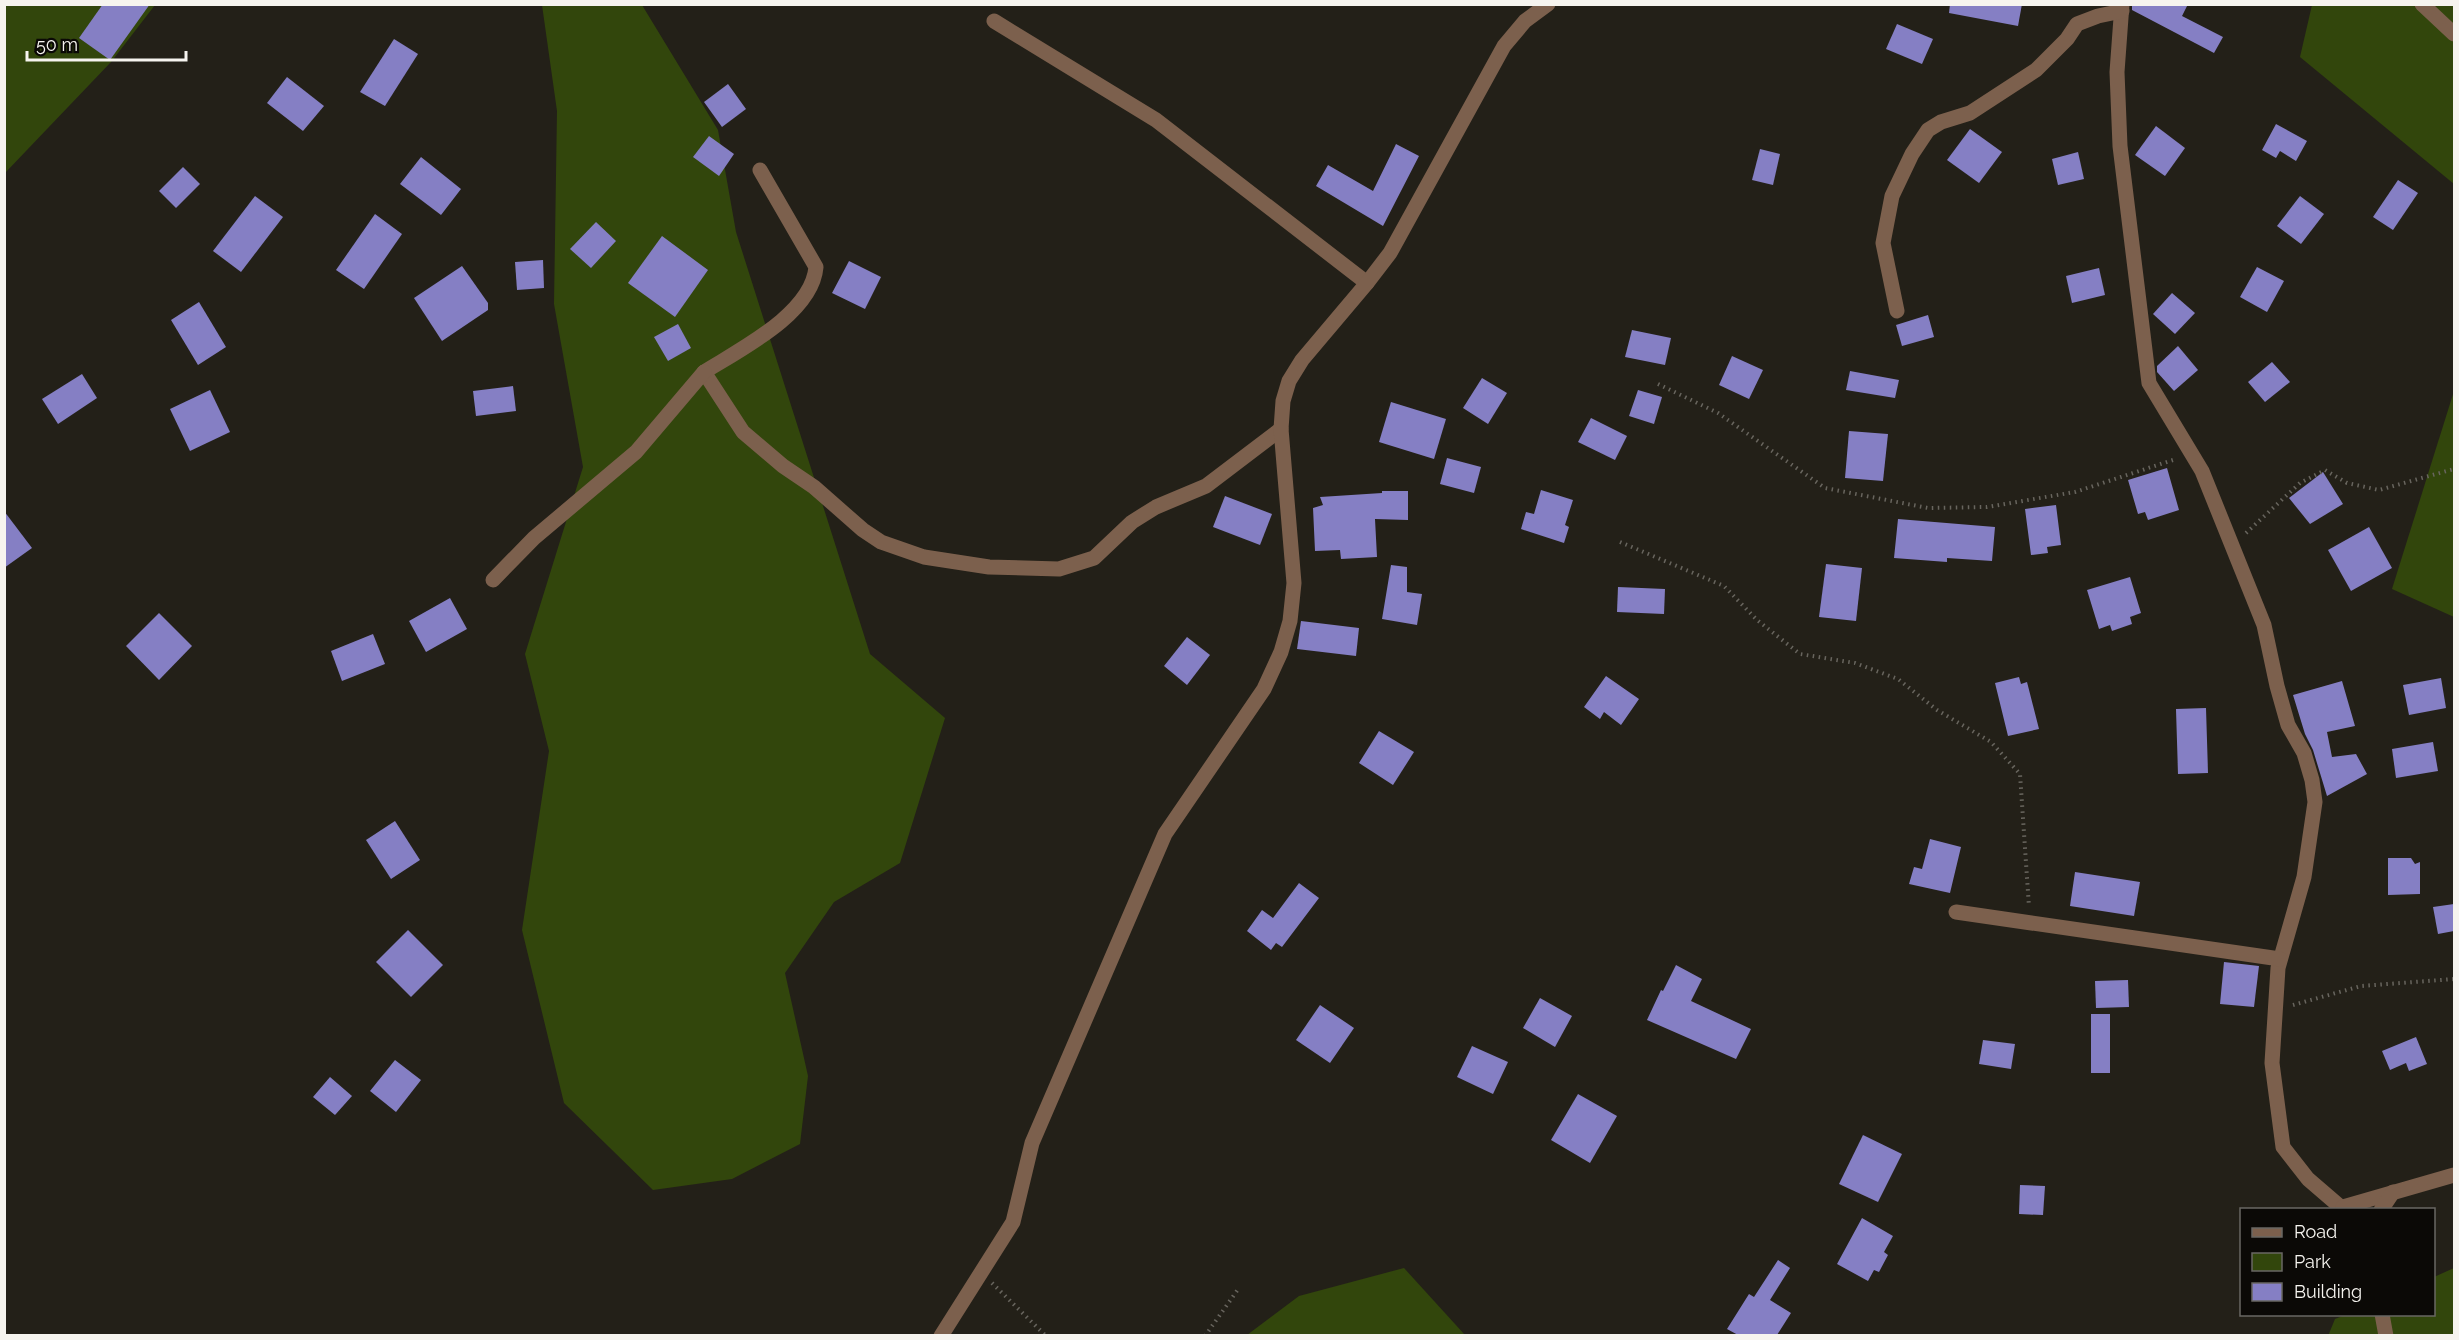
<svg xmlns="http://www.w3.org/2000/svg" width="2459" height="1340" font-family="Raleway,sans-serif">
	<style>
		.green { fill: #32460c }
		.building { fill: #857fc4 }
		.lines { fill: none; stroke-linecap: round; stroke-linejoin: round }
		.path { stroke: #68655e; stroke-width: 4; stroke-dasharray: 1.5 4.5; stroke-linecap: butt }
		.minor { stroke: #7c604d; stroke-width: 15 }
	</style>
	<rect width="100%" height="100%" fill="#232018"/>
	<g class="green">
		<path d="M5,5h150l-44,57 -106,111z"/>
		<path d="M542,5h100l76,125 18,102 134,422 75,64 -45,145 -66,39 -49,71 23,103 -8,68 -68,35 -79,11 -89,-87 -42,-173 27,-179 -24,-97 58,-187 -29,-163 3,-193z"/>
		<path d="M2312,5h142v179l-154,-127z"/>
		<path d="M2454,391v226l-62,-28z"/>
		<path d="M1404,1268l61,67h-218l52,-39z"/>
		<path d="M2454,1268v67l-126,1 7,-17 10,-4 89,-1v-37z"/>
	</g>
	<g class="building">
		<path d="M103,4h47l-40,56 -31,-22z"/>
		<path d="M1950,4h72l-4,22 -69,-13z"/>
		<path d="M2132,4h56l-6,12 41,21 -9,16 -82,-43z"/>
		<path d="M1897,24l36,15 -11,25 -36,-15z"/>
		<path d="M394,39l24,15 -33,52 -25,-14z"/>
		<path d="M287,77l37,29 -21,25 -36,-28z"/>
		<path d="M728,84l18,25 -24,18 -18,-25z"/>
		<path d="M2276,124l31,17 -11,20 -16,-10 -4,7 -14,-8z"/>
		<path d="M2156,126l29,22 -20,28 -30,-21z"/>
		<path d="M1970,129l32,23 -23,31 -32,-23z"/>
		<path d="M709,136l25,18 -15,22 -26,-19z"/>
		<path d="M1396,144l23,12 -36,70 -67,-40 12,-21 45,26z"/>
		<path d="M1760,149l20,5 -7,31 -21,-5z"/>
		<path d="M2078,152l6,27 -26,6 -6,-26z"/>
		<path d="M421,157l40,32 -20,26 -41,-31z"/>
		<path d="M183,167l17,17 -24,24 -17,-17z"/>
		<path d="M2398,180l20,13 -25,37 -20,-13z"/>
		<path d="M255,196l28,21 -42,55 -28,-21z"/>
		<path d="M2300,196l24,18 -23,30 -24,-18z"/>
		<path d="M375,214l27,20 -38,55 -28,-19z"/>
		<path d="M596,222l20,19 -25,27 -21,-19z"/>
		<path d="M662,236l46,34 -33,47 -47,-34z"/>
		<path d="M543,260l1,28 -27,2 -2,-28z"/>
		<path d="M849,261l32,16 -16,32 -33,-16z"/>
		<path d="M462,266l26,37v7l-46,31 -28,-43z"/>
		<path d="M2257,267l27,14 -17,31 -27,-15z"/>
		<path d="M2099,268l6,27 -33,8 -6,-27z"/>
		<path d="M2172,293l23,20 -20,21 -22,-20z"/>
		<path d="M199,302l27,45 -28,18 -27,-45z"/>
		<path d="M1928,315l6,22 -32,9 -6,-21z"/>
		<path d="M678,324l13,24 -23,13 -14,-24z"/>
		<path d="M1632,330l39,8 -6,27 -40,-8z"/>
		<path d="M2178,346l20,24 -24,21 -17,-19v-6z"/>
		<path d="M1732,356l31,14 -14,29 -30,-14z"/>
		<path d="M2272,362l18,20 -25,20 -17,-20z"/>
		<path d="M1850,371l49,9 -4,18 -49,-8z"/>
		<path d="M82,374l15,24 -39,26 -16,-25z"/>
		<path d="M1482,378l25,15 -19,31 -25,-16z"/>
		<path d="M513,386l3,25 -40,5 -3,-25z"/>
		<path d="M210,390l20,42 -40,19 -20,-42z"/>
		<path d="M1638,390l24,7 -8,27 -25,-8z"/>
		<path d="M1391,402l55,17 -12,40 -55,-17z"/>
		<path d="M1591,418l36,18 -12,24 -37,-18z"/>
		<path d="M1849,431l39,3 -5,47 -38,-3z"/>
		<path d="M1447,458l34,9 -7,26 -34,-9z"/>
		<path d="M2167,468l12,42 -31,10 -3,-8 -7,2 -10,-34z"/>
		<path d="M2323,472l20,32 -33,20 -21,-26z"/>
		<path d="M1541,490l32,10 -8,25 4,2 -5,16 -43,-14 5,-17 8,2z"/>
		<path d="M1382,491h26v29l-33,-1 2,38 -36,2 -1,-9 -25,1 -2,-43 10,-3 -3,-8 62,-4z"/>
		<path d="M1225,496l47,18 -12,31 -47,-18z"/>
		<path d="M2056,505l5,40 -14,2 1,6 -17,2 -6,-46z"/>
		<path d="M4,511l28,37 -28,20z"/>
		<path d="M1898,519l97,8 -3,34 -45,-3v4l-53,-4z"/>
		<path d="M2369,527l23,41 -41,23 -23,-41z"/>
		<path d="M1826,564l36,4 -6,53 -37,-4z"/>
		<path d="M1391,565l16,2v25l15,2 -5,31 -35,-6z"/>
		<path d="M2130,577l11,36 -11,4 2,7 -20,7 -2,-6 -11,4 -12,-39z"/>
		<path d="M1618,587l47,2 -1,25 -47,-2z"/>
		<path d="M450,598l17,31 -41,23 -17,-31z"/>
		<path d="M159,613l33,33 -33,34 -33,-34z"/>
		<path d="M1301,621l58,7 -3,28 -59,-7z"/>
		<path d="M373,634l12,30 -43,17 -11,-30z"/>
		<path d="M1187,637l23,18 -23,30 -23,-19z"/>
		<path d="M1606,676l33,23 -18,26 -17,-13 -4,7 -16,-12z"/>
		<path d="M2019,677l2,7 6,-2 12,47 -31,7 -13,-53z"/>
		<path d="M2441,678l5,30 -37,7 -6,-30z"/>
		<path d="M2342,681l13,45 -28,6 5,25 24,-3 11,20 -40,22 -14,-46 -8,-16 -12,-39z"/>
		<path d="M2206,708l2,65 -30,1 -2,-65z"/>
		<path d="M1379,731l35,21 -21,33 -34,-22z"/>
		<path d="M2433,742l5,29 -42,7 -4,-29z"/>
		<path d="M395,821l25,39 -29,19 -25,-39z"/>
		<path d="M1930,839l31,8 -11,46 -41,-9 5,-17 8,2z"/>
		<path d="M2388,858h23l4,6 5,-2v32l-32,1z"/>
		<path d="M2075,872l65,10 -6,34 -64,-10z"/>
		<path d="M1299,883l20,15 -37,49 -6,-4 -5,7 -24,-19 15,-21 11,8z"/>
		<path d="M2454,904v27l-16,3 -5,-27z"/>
		<path d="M408,930l35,35 -32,32 -35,-35z"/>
		<path d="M2224,962l35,4 -5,41 -34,-3z"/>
		<path d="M1676,965l26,14 -11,22 60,28 -15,30 -89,-39 14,-30 2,1z"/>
		<path d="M2128,980l1,27 -33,1 -1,-27z"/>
		<path d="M1540,998l32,18 -17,31 -32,-19z"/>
		<path d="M1320,1005l34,23 -24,35 -34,-23z"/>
		<rect x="2091" y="1014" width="19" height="59"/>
		<path d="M2416,1037l11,27 -18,7 -3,-8 -16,7 -8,-19z"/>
		<path d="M1983,1040l32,4 -4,25 -32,-5z"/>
		<path d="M1472,1046l36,16 -15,32 -36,-17z"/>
		<path d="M395,1060l26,20 -25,32 -26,-21z"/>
		<path d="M330,1077l22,19 -17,19 -22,-18z"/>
		<path d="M1578,1094l39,22 -27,47 -39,-23z"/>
		<path d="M1863,1135l39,19 -24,48 -39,-18z"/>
		<path d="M2020,1185l25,1 -2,29 -24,-1z"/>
		<path d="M1862,1218l31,18 -9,16 4,3 -9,17 -5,-2 -6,11 -31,-17z"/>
		<path d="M1778,1260l12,8 -20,32 21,13 -14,22h-39l-11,-6 22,-35 5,3z"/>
	</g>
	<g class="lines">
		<g class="path">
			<path d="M1658,384l60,29 107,75 103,20 59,-1 88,-15 101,-33"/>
			<path d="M2246,533l54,-50 25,-13 22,13 32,7 75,-21"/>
			<path d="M1620,542l104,44 33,34 43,34 55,9 43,16 39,31 54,32 29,32 9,133"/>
			<path d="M2293,1005l68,-19 93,-7"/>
			<path d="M992,1283l54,53"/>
			<path d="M1205,1336l34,-48"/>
		</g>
		<g class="minor">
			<path d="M2122,4l-5,68 3,74 29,237 53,88 62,154 13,61 11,39 16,28 8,27 3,22 -11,75 -26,91 -6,95 11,84 25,32 36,31"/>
			<path d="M2422,4l32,30"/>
			<path d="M994,21l162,99 211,163"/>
			<path d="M760,170l56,97c-4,47 -77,83 -112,105l39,60 40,34 31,21 49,43 18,12 43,15 65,10 70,2 35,-11 38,-36 24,-15 50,-21 75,-57"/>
			<path d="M1897,311l-14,-68 9,-47 20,-42 16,-24 13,-8 29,-9 66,-43 31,-31 10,-15 21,-8 24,-5"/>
			<path d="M493,580l41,-42 102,-86 68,-80"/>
			<path d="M1956,912l324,47"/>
			<path d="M2343,1207l111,-32"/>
			<path d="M2381,1210l12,-18"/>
			<path d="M2382,1314l4,22"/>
			<path d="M941,1336l72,-114 19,-79 133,-309 99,-145 17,-37 9,-31 4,-38 -13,-154 2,-28 6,-20 13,-21 65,-77 23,-30 114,-207 21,-25 23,-17"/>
		</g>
	</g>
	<rect width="2459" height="1340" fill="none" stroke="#f6f4ef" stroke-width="12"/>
	<rect x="2240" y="1208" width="195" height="108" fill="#0b0906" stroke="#696763" stroke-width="1.5"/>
	<rect x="2252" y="1228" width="30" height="9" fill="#7c604d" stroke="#696763" stroke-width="1.5"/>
	<text x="2294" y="1238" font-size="18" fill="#f6f4ef">Road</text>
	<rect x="2252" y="1253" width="30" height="18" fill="#32460c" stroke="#696763" stroke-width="1.5"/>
	<text x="2294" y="1268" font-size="18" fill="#f6f4ef">Park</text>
	<rect x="2252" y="1283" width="30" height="18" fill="#857fc4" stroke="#696763" stroke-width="1.5"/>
	<text x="2294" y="1298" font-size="18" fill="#f6f4ef">Building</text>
	<path d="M27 51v9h159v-9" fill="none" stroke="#f6f4ef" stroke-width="3"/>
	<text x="36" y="51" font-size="18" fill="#f6f4ef" stroke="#0b0906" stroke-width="4.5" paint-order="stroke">50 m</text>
</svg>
